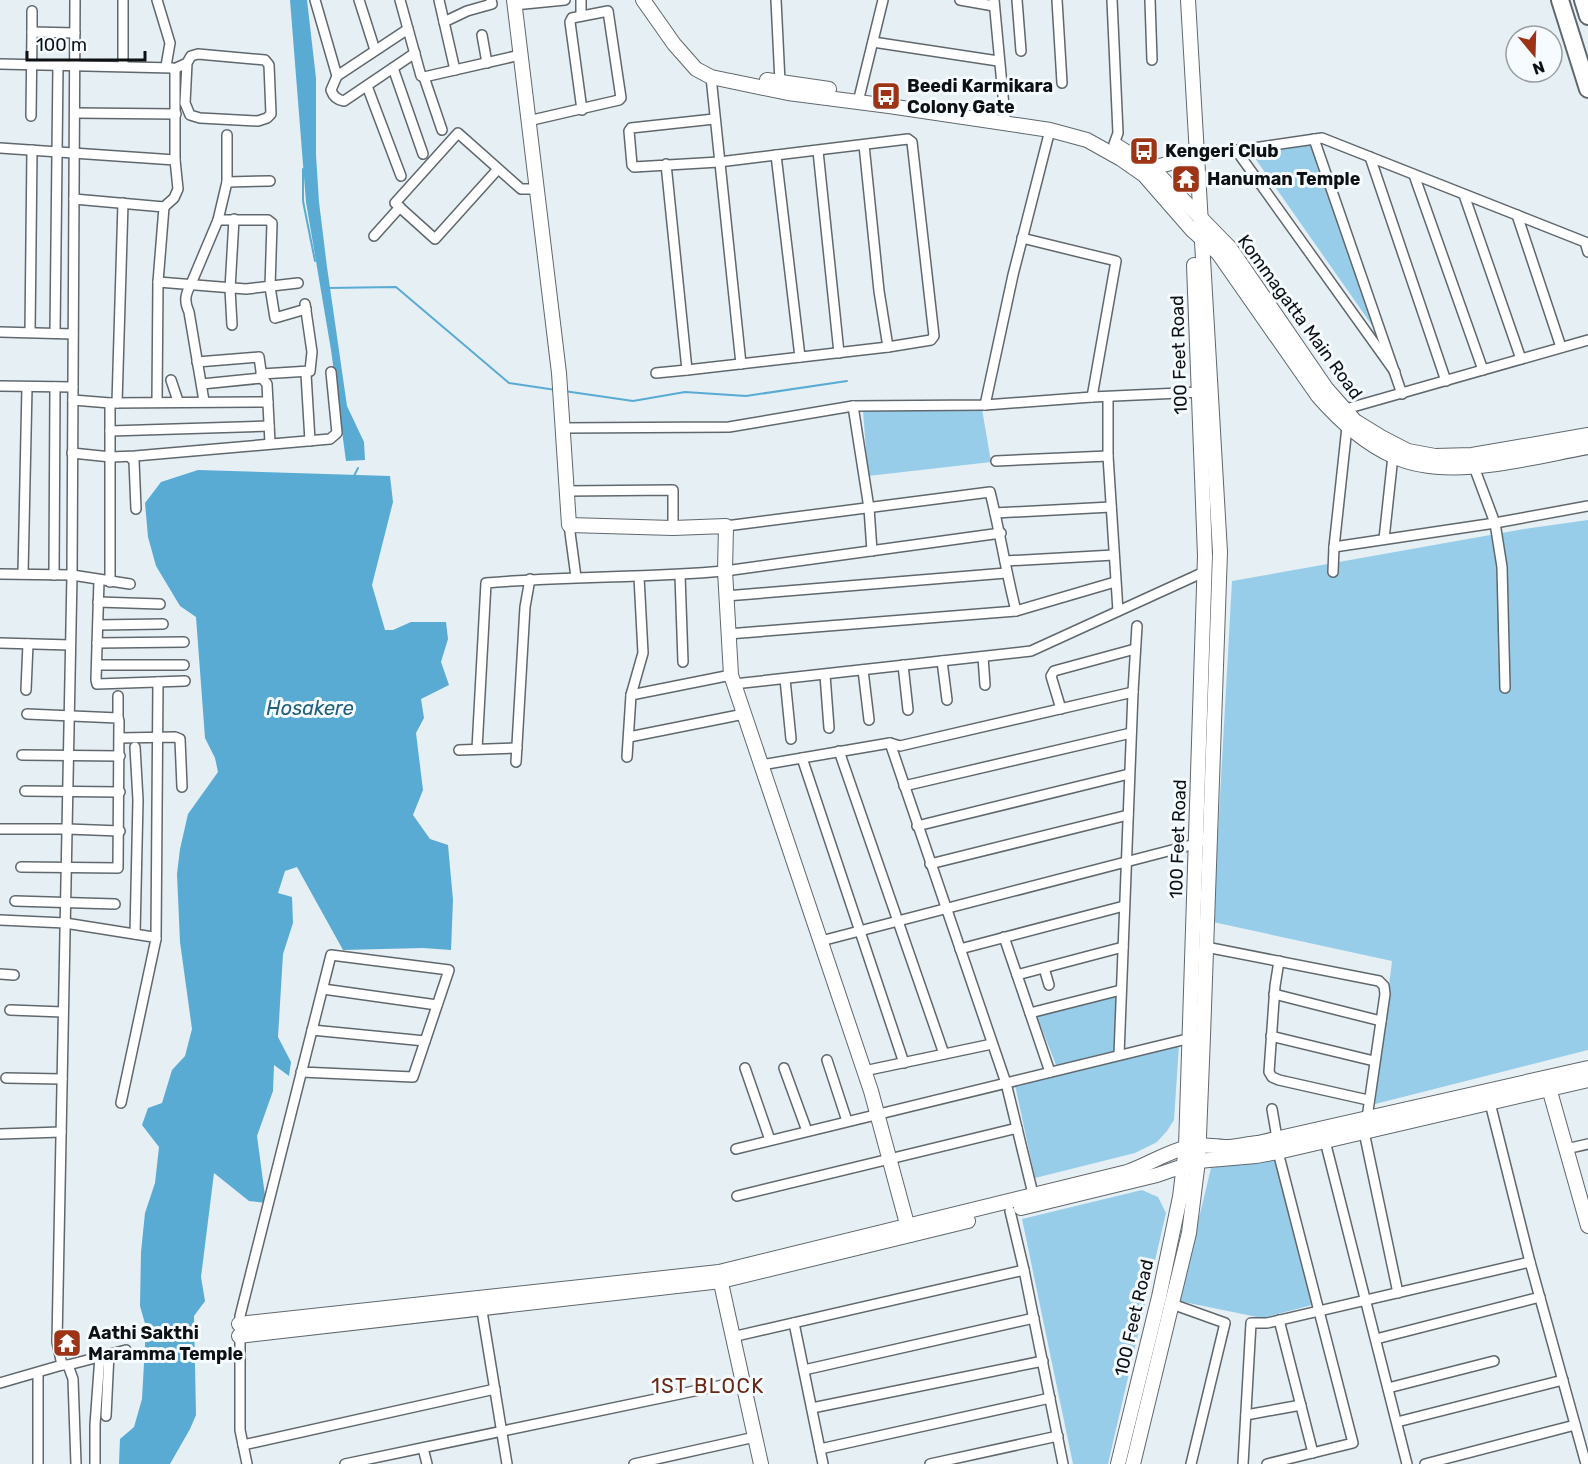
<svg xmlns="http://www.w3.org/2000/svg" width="1588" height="1464" font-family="Rubik,sans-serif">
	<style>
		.green { fill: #98cdea }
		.water { fill: #59abd4 }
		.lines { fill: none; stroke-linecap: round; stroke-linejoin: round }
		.stream { stroke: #59abd4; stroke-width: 2 }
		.street-casing { stroke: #60686d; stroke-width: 12 }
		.secondary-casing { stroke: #60686d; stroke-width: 16 }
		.highway-casing { stroke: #60686d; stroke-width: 20 }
		.street { stroke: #fff; stroke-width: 9 }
		.secondary { stroke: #fff; stroke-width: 14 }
		.highway { stroke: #fff; stroke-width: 16 }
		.labels { text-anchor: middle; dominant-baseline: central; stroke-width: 6; stroke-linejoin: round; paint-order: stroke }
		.poi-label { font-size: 18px; font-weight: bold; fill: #0e1113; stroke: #f5fbff; text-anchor: start }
		.street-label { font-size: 18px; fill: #0e1113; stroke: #f5fbff }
		.water-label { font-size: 20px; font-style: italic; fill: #215f7c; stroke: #f5fbff }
		.neighbourhood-label { font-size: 20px; letter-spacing: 1.5px; fill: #682613; stroke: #f5fbff }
	</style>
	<rect width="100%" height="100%" fill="#e5eff4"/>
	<g class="green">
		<path d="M1312,144l64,187 -126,-180z"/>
		<path d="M982,409l9,53 -123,14 -5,-65z"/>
		<path d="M1588,520v530l-213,54 17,-143 -179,-39 19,-341 292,-52z"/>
		<path d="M1118,994l-4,57 -58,14 -20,-51z"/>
		<path d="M1179,1045l-5,75 -7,11 -10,11 -22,11 -100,25 -20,-93z"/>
		<path d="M1276,1156l36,149 -50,13 -83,-17 32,-133z"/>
		<path d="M1142,1190l16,7 8,16 -58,251h-35l-51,-245z"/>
	</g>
	<g class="water">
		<path d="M290,0h17l9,78v77l3,47 8,65 20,139 17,36 1,18 -19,1 -15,-111 -25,-148z"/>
		<path d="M198,470l192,6 3,26 -21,83 13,45h8l18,-8h35l2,17 -7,23 8,23 -28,14 3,19 -8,15 7,57 -10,25 17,24 18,6 5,55 -2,50 -28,-2 -80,2 -46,-83 -12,4 -7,22 14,4 1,26 -10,31 -5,83 13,25 -2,14 -15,-11 -1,26 -16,45 9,67 -17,-2 -35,-28 -13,104 4,24 -11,15 2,99 -6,14 -20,35h-51l1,-25 14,-12 8,-28 4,-72 -6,-21 1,-54 4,-39 10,-30 4,-36 -17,-22 6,-17 14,-5 10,-33 13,-14 7,-27 -12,-87 -3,-68 3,-25 8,-35 30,-42 -3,-14 -10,-20 -9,-121 -16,-11 -24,-40 -8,-29 -3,-34 16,-21z"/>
	</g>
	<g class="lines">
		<g class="stream">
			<path d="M303,169v32l12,60"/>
			<path d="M327,288l69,-1 113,96 47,7"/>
			<path d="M564,391l69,10 52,-9 61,4 101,-15"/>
			<path d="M354,476l4,-8"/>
		</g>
		<g class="street-casing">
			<g id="street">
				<path d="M157,0l13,43 -4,23"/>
				<path d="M315,0l22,76 71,-47"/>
				<path d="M359,0l16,50"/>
				<path d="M400,0l21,76 3,1 96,-22"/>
				<path d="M439,0l16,70"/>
				<path d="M776,0l4,82"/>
				<path d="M960,0l34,6"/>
				<path d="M994,0l11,117"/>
				<path d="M1017,0l4,51"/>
				<path d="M1057,0l5,83"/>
				<path d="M1112,0l6,133 -4,11"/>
				<path d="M1150,0l2,60"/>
				<path d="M514,5l51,-5"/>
				<path d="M32,11v21"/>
				<path d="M581,16v-16"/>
				<path d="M444,22l23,-11 25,-7 -1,-4"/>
				<path d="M482,35l5,28"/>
				<path d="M873,42l125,19"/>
				<path d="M0,64l173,4 2,4v88l3,29 -4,9 -10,9"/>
				<path d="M123,66v-66"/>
				<path d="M393,68l30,86"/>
				<path d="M174,69l13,-6 -2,40 5,12 10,3 58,3 9,-3 4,-4 -2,-49 -4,-5 -67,-6 -7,2 -4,7"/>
				<path d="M337,76l-6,14c2,6 6,10 13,11l71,-48"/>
				<path d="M424,77l18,53"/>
				<path d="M711,77l30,287"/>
				<path d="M367,86l34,90"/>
				<path d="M858,102l25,-102"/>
				<path d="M75,113l101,1"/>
				<path d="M31,116l1,-84 43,1"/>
				<path d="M528,121l91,-21 2,-2 -13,-87 -36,7 -2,4 12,88"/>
				<path d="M1314,139l88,255"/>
				<path d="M864,145l15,146 9,56"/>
				<path d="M0,148l175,12"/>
				<path d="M1236,150l159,222"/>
				<path d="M818,151l21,202"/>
				<path d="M776,155l24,202"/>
				<path d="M1197,156l125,-18 263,104 3,10"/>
				<path d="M1370,157l76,224"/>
				<path d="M666,164l21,206 201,-23 43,-7 3,-4 -22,-194 -4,-3 -189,23 -85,5 -2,-2 -3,-34 2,-3 83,-9"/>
				<path d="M498,169l-63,70 -40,-36 63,-70 63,56h15"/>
				<path d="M1414,175l69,195"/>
				<path d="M227,182l43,-1"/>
				<path d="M1464,195l57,164"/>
				<path d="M74,199l90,8 -6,75 -1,119"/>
				<path d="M1517,215l44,132"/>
				<path d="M218,220h50l4,3 -2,64 5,31 31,-9"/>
				<path d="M374,236l26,-29"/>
				<path d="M1022,238l94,23 -24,136"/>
				<path d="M158,282l88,7 52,-6"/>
				<path d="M232,325l-2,-36 4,-70"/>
				<path d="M0,332l73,2"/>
				<path d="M30,332l2,-182"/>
				<path d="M55,333l3,-268"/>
				<path d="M197,362l62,-5 3,21"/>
				<path d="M656,373l31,-3"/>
				<path d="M261,374l49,-3 2,-19 -7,-48"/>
				<path d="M306,374l4,67"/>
				<path d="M171,380l7,21"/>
				<path d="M202,384l60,-6 5,6 3,59"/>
				<path d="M0,386l73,1"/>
				<path d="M1108,397v59l10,155"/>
				<path d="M73,400l37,3 158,-1"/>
				<path d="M204,401l-15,-89c-5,-11 -4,-17 2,-28l27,-64 9,-38v-47"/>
				<path d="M110,403v179"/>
				<path d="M117,403l6,-200"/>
				<path d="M985,405l28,-130 37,-145"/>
				<path d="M853,406l16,102 3,43"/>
				<path d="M1342,410l246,-70"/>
				<path d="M1349,423l-2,4 -13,120 161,-24 93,-17"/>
				<path d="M562,428l167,-1 124,-21 132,-1 107,-8 110,-5"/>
				<path d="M110,431l159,-5"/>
				<path d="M72,453l39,4 24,-1 195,-17 7,-6 -6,-61"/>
				<path d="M130,457l4,4 2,48"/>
				<path d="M996,461l112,-5"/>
				<path d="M1474,467l21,56 7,44 3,121"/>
				<path d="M567,491l106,-1v38"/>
				<path d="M995,513l116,-6"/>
				<path d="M569,525l7,52"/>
				<path d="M726,526l264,-34c10,40 16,80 26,119"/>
				<path d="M1384,539l9,-83"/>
				<path d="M1005,561l109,-6"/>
				<path d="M1333,572l1,-25"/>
				<path d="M0,574l72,1 58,9"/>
				<path d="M23,574l4,-187"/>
				<path d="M54,575l1,-188"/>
				<path d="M680,575l3,87"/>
				<path d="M99,580l-3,100 1,4 88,-3"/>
				<path d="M726,596l280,-23"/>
				<path d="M98,602l62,2"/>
				<path d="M98,625l65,-1"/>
				<path d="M728,634l288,-23 99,-29"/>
				<path d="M0,643l70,2"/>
				<path d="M97,643l87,-1"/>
				<path d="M983,657l2,28"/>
				<path d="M942,661l5,39"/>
				<path d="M97,665h87"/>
				<path d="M903,665l5,45"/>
				<path d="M863,670l6,50"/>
				<path d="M825,675l4,53"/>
				<path d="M785,679l6,60"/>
				<path d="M734,684l297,-33 173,-79"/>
				<path d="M26,690l2,-46"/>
				<path d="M631,695l12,-42 -4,-76"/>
				<path d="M1061,709l-10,-33 3,-5 81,-22"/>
				<path d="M118,718v-22"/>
				<path d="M629,737l115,-23"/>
				<path d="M120,738l55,-1 5,2 2,48"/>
				<path d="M890,743l116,340 28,115"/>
				<path d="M135,747l3,53 -3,134"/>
				<path d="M477,749l9,-166c80,-7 160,-5 239,-12l276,-38"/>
				<path d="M459,750l58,-2"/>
				<path d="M839,751l105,303"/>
				<path d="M22,755l98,1"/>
				<path d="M627,757l4,-62 100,-20"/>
				<path d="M802,758l102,305"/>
				<path d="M516,762l9,-155 5,-28"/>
				<path d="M761,765l129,-22 10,3 233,-54"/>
				<path d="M904,786l227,-53"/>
				<path d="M25,791l95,1"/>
				<path d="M917,826l212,-52"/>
				<path d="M0,829h67l53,2"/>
				<path d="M930,864l198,-49"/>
				<path d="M21,867l97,1 1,-147 -1,-3 -91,-4"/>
				<path d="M15,901l100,3"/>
				<path d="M0,920l65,3 88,14 3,2 -35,164"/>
				<path d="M1004,937l13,38"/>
				<path d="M156,939l2,-257"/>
				<path d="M821,941l378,-98"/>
				<path d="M1206,947l173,34 5,5 1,8 -18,124"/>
				<path d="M960,949l164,-43"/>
				<path d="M1279,961l-4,25 -6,86 3,5 7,3 89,20"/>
				<path d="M1044,968l5,17"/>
				<path d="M0,974l14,1"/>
				<path d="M323,989l114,16"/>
				<path d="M1274,994l107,27"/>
				<path d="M10,1010l53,2"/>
				<path d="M1030,1013l91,-23"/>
				<path d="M312,1030l113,11"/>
				<path d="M1271,1036l103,25"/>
				<path d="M1119,1055l14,-363 4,-66"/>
				<path d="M827,1060l20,61"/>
				<path d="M745,1068l25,72"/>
				<path d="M784,1068l23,63"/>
				<path d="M864,1071l128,-27"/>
				<path d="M1050,1072l-33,-97 106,-28"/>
				<path d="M6,1078l56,1"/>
				<path d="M1490,1103l40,159 56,202"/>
				<path d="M1272,1109l5,29"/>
				<path d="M1364,1132l34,161"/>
				<path d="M0,1134l61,-2"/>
				<path d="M1325,1141l82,323"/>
				<path d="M736,1149l455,-111"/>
				<path d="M1566,1149l22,-5"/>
				<path d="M737,1196l280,-68"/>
				<path d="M1010,1211l14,59 39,194"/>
				<path d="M1172,1304l53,19 -34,141"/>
				<path d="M481,1305l26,159"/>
				<path d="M1279,1320l34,133"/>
				<path d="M794,1323l29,141"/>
				<path d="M732,1337l292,-67"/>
				<path d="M1376,1339l164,-42"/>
				<path d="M62,1365h6l5,14 3,85"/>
				<path d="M68,1365l58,-15"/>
				<path d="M804,1370l230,-52"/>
				<path d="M38,1373v91"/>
				<path d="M0,1383l62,-18 -5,-23 15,-767 3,-575"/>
				<path d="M1388,1388l106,-27"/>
				<path d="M812,1408l231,-47"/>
				<path d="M1246,1415l55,-10"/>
				<path d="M106,1416l3,-63"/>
				<path d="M1397,1422l166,-42"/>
				<path d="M243,1445l252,-56"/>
				<path d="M423,1448l4,16"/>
				<path d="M820,1449l230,-51"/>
				<path d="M95,1464v-39l5,-69"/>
				<path d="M247,1464l-7,-34v-114l91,-361 118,15 -36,107 -112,-5"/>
				<path d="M345,1464l397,-83"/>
				<path d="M634,1464l121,-27"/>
				<path d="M930,1464l128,-28"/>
				<path d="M1243,1464l8,-141h16l263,-61"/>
				<path d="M1267,1464l86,-21 -75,-291"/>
				<path d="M1425,1464l150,-39"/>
			</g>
		</g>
		<g class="secondary-casing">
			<g id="secondary">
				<path d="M514,0l45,373 10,152 104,3 53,-2 -1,45 6,104 140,416 39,144"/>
				<path d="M643,0l31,44 22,25 15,8 77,16 101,13 161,24 37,10 34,19 23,16 48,55 26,23 100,143c20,23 46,47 75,60 55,26 138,1 195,-9"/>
				<path d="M767,80l62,9"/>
				<path d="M1117,146l35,22 78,80 96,140 29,33 26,16 27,14 27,5 37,-1 116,-20"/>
				<path d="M1148,171l4,-3 45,-12"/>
				<path d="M1547,1081l41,145"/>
				<path d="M1021,1208l136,-33 41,-14 58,-5 22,-4 310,-72"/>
				<path d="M719,1274l42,190"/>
				<path d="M239,1324l480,-52 408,-100c21,-7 39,-20 61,-25 14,-4 28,0 42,0 9,-1 19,-3 28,-4l330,-75"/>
				<path d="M239,1336l482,-55 247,-60"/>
				<path d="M1118,1464l41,-167 21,-100 6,-50 19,-591 -11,-291"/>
				<path d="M1133,1464l56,-231 9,-72 5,-125 17,-484 -32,-552"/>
			</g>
		</g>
		<g class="highway-casing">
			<g id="highway">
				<path d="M1560,0l28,89"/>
				<path d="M1583,0l5,16"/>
			</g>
		</g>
		<use href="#street" class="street"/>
		<use href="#secondary" class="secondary"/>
		<use href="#highway" class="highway"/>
	</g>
	<defs>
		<g id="bus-square" transform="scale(1.5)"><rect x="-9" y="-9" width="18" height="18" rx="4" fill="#9c3415" stroke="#f5fbff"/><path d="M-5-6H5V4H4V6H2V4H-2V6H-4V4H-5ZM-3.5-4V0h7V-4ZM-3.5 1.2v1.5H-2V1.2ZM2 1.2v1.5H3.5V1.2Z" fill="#fff"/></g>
		<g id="temple-square" transform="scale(1.5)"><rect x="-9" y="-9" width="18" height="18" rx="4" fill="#9c3415" stroke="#f5fbff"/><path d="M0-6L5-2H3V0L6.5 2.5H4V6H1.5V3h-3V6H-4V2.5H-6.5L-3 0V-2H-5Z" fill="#fff"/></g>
	</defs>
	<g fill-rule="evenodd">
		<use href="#bus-square" x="886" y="96"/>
		<use href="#bus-square" x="1144" y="151"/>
		<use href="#temple-square" x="1186" y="179"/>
		<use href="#temple-square" x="67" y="1343"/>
	</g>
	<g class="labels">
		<g class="poi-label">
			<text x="907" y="86">Beedi Karmikara<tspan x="907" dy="21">Colony Gate</tspan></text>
			<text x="1165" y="151">Kengeri Club</text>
			<text x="1207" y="179">Hanuman Temple</text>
			<text x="88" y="1333">Aathi Sakthi<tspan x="88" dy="21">Maramma Temple</tspan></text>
		</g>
		<g class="street-label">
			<text transform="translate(1300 317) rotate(54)">Kommagatta Main Road</text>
			<text transform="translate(1179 355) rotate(-92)">100 Feet Road</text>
			<text transform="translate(1178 839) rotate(-88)">100 Feet Road</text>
			<text transform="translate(1134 1318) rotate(-77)">100 Feet Road</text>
		</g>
		<g class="water-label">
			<text x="310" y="708">Hosakere</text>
		</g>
		<g class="neighbourhood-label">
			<text x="708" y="1386">1ST BLOCK</text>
		</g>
	</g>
	<g transform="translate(1534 54) rotate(161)"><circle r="28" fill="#f5fbff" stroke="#999da1" stroke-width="1.5"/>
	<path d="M0-4.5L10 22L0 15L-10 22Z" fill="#9c3415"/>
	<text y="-9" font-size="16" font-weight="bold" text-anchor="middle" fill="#0e1113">N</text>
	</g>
	<path d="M27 51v9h118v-9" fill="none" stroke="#0e1113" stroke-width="3"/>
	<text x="36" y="51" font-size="18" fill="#0e1113" stroke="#f5fbff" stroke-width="4.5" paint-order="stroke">100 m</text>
</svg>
